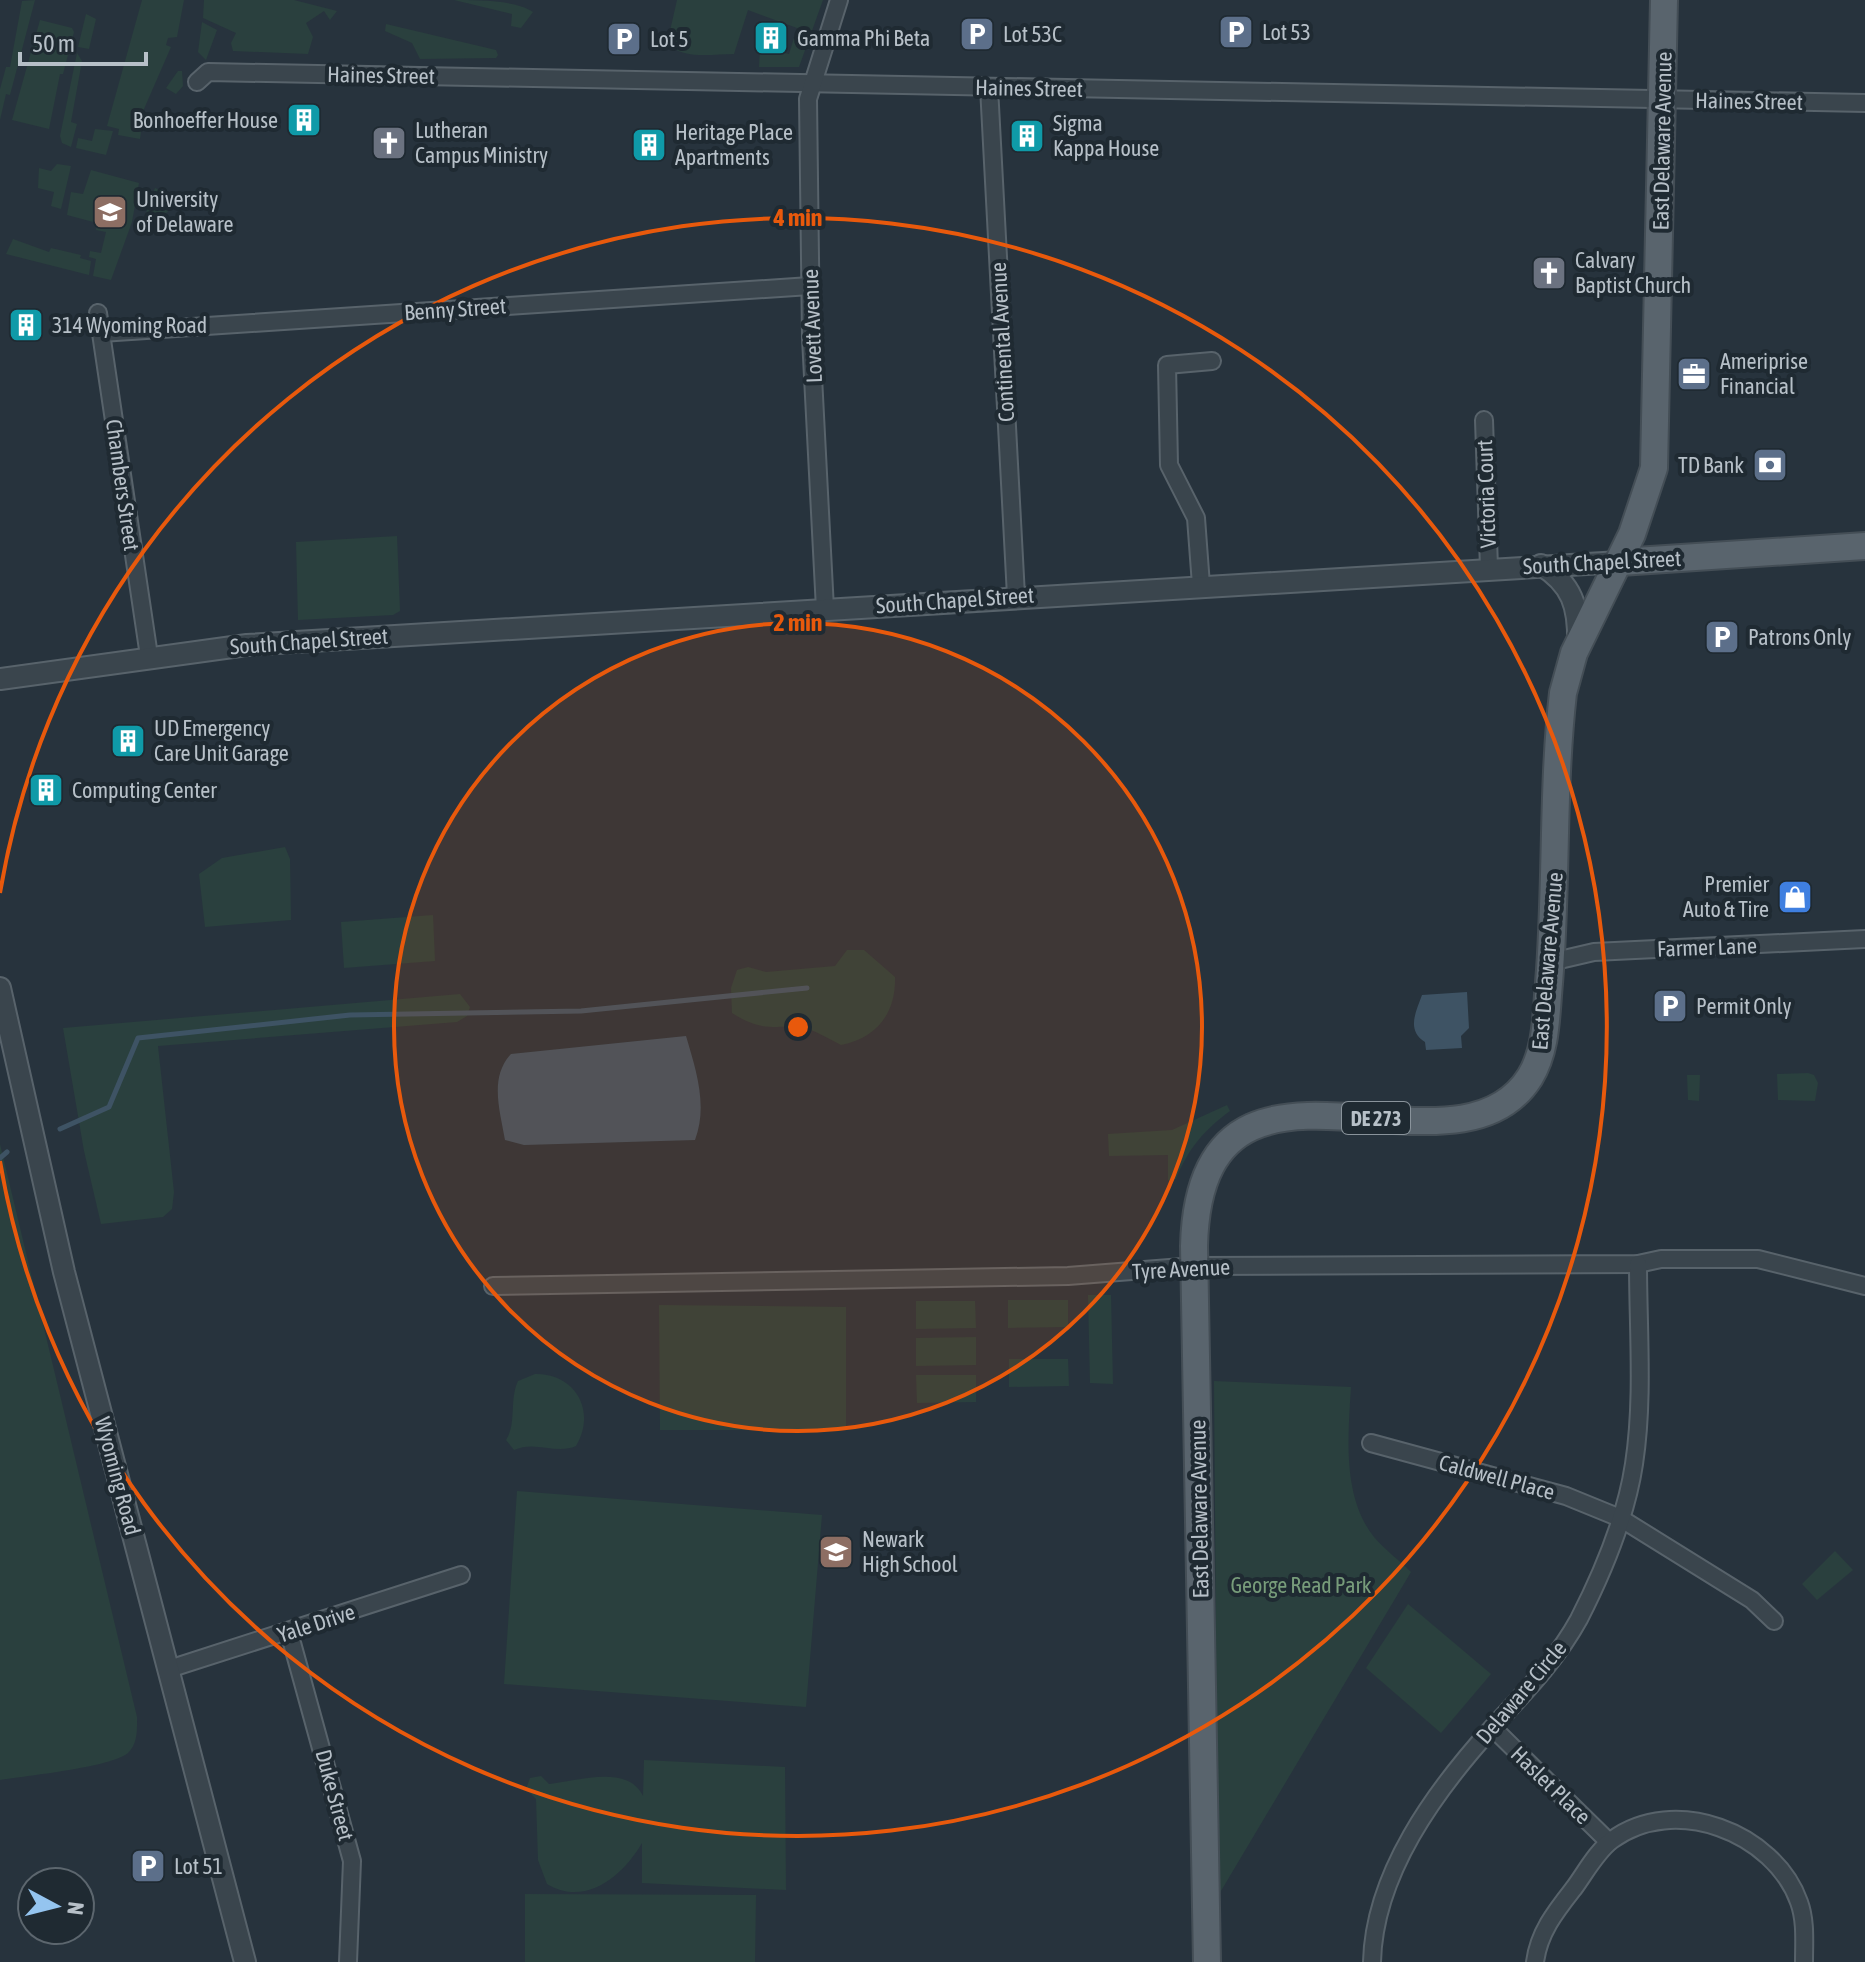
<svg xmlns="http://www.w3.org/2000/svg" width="1865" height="1962" font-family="'Asap Condensed',sans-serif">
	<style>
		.green { fill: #2a403e }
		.water { fill: #3e5364 }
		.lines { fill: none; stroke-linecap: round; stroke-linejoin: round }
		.stream { stroke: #3e5364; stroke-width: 5 }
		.minor-casing { stroke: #58636b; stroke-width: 20 }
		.tertiary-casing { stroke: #58636b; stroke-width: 24 }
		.primary-casing { stroke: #444e56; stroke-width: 30 }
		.minor { stroke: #3a454d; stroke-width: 16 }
		.tertiary { stroke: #3a454d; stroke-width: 20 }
		.primary { stroke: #59646d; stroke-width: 26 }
		.ring { fill: none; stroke: #e8590c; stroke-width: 4 }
		.labels { text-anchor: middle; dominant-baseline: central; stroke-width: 8; stroke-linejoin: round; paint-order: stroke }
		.shield { fill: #1f2a32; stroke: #89939b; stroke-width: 2 }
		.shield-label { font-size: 20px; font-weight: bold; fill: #b7c0c8 }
		.poi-label { font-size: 22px; fill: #b7c0c8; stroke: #1f2a32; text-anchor: start }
		.street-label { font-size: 22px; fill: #b7c0c8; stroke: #1f2a32 }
		.park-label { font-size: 22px; fill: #779c7a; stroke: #1f2a32 }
		.centre { fill: #e8590c; stroke: #1f2a32; stroke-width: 4 }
		.ring-label { font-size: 24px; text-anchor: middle; font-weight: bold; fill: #e8590c; stroke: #1f2a32; stroke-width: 8; stroke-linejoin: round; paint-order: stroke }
	</style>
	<rect width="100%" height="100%" fill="#27333d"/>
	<g class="green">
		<path d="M35,0l-25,95 -4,-1 -6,26v-31l6,-22h4l12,-66z"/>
		<path d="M142,0h42l-7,37 -9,1 -2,7 5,2 -27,62 -4,30 -22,-4 1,-6 -12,-3z"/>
		<path d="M204,0h90l43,11 -7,9 -6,-9 -18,12 7,14 -5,17 -75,-3 -2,-8 5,-10 -33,-15z"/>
		<path d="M454,0c23,0 62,0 79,12l-12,16 -10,-2 1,-12z"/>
		<path d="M677,0h146l-24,67h-40l1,-20 29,7 8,-26 -49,-18 -14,44c-22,0 -49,6 -67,-10z"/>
		<path d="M86,14l10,5 -7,30 -11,-2z"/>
		<path d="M40,20l32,8 2,4 -11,42h-3l-11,55 -37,-9z"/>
		<path d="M202,22l15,8 -11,30 -8,-8z"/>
		<path d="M386,24l110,26 2,5 -2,3 -76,1 -8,-16 -27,-12z"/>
		<path d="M77,53l5,8 -11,61 6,2 -6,23 -9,-4 -2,-7z"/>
		<path d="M178,71h4l1,15 -7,8 -10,-6z"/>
		<path d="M95,129l18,2 -7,24 -30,-7 2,-10 14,3z"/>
		<path d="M57,164l14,2 -10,43 -10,-3 3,-14 -16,-4 1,-20 12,3z"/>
		<path d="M91,170l48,13 -7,39 -21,58 -18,-4 3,-17 -7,-2 1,-6 11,2 5,-21 -10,-2 1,-7 -30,-8 4,-23 12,2z"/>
		<path d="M155,188l15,6 4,12 -17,15 -15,3z"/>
		<path d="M13,239l36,13 2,-4 30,7 -1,3 11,3 -2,14 -83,-21z"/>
		<path d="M397,536l3,75 -7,4 -95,5 -2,-78z"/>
		<path d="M285,847l5,12 1,61 -86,7 -6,-53 23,-16z"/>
		<path d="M433,915l2,46 -91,7 -3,-46z"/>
		<path d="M847,950h17l31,27c1,36 -18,61 -54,68 -12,-6 -29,-17 -42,-18 -30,-1 -38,4 -67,-14l-1,-25 6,-18 11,-3 18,5 69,-6z"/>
		<path d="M460,994l10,13 -3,9 -10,6 -299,24 16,146 -2,17 -9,8 -62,7 -17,-73 -21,-123z"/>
		<path d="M1808,1073l6,2 4,8 -3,18 -37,-1 -1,-26z"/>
		<path d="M1687,1075h13l-1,26 -11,-1z"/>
		<path d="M1227,1105l3,6c-26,19 -42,38 -54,68l-8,1v-25l-59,1 -1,-22 64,-4z"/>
		<path d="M0,1144l137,573c0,12 1,26 -9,36 -16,14 -103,23 -128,27z"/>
		<path d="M1088,1295h23l2,89 -23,-1z"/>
		<path d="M1008,1300h60v27l-60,1z"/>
		<path d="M916,1301h59l1,27 -60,1z"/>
		<path d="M659,1305l187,2v123h-186z"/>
		<path d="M976,1337v28l-60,1v-28z"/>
		<path d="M1009,1359h59l1,27 -60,1z"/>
		<path d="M535,1374c40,-1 62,37 41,72 -20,9 -41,-6 -62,4l-8,-10c11,-17 3,-40 12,-59z"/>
		<path d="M916,1375h60v27l-59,1z"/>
		<path d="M1214,1381l137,6c-3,48 -9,110 23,150 11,13 25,23 37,35l-193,324z"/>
		<path d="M517,1491l305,24 -16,192 -302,-23z"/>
		<path d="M1835,1551l18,19 -36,30 -15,-16z"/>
		<path d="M1408,1604l83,70 -50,59 -75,-65z"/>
		<path d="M644,1760l141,7 1,123 -144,-7v-40c-18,31 -55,65 -95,41l-9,-24 -2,-61 -10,-10 4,-11 11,-2 8,8c29,-3 79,-20 94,12z"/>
		<path d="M525,1894l231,1 -1,67h-230z"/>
	</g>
	<g class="water">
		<path d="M1467,992l2,36 -8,8 1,12 -36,2 -1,-8c-19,-12 -9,-30 -3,-47z"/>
		<path d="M686,1036c10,34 22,70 9,104l-171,5 -19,-5c-5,-30 -16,-62 6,-86z"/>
	</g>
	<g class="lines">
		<g class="stream">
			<path d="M60,1129l49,-22 29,-69 212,-23 231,-4 226,-23"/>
			<path d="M0,1158l7,-6"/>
		</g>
		<g class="minor-casing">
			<g id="minor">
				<path d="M197,82l11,-10 1657,31"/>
				<path d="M989,87l27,509"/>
				<path d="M98,313l51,343"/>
				<path d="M101,333l709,-47"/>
				<path d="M1484,420l5,148"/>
				<path d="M1201,585l-5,-67 -27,-53 -2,-100 45,-4"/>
				<path d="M825,609l-14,-271 -3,-239 31,-99"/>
				<path d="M1551,962l43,-10 271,-13"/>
				<path d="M493,1286l575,-10 127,-10 443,-2 23,-5h97l107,27"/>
				<path d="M1371,1443l195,53 54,22 132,82 22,21"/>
				<path d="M289,1632l63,229 -4,101"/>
				<path d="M169,1669l292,-94"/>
				<path d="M1493,1728l116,114"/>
				<path d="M1372,1962c2,-88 63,-171 120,-234 32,-35 64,-67 87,-109 24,-47 47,-102 55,-155 10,-65 4,-134 4,-200"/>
				<path d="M1535,1962c4,-30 21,-51 39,-74 11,-15 23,-37 38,-48 62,-46 162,-8 187,62 7,19 5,40 5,60"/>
			</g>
		</g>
		<g class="tertiary-casing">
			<g id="tertiary">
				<path d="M1541,565c31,19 38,42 37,77"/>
				<path d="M0,679l247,-34 1373,-83"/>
				<path d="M0,988l64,284 181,690"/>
			</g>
		</g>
		<g class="primary-casing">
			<g id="primary">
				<path d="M1620,562l245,-16"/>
				<path d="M1207,1962l-13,-716c6,-242 260,-48 336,-169 17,-28 16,-62 19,-94 8,-96 3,-194 14,-290l11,-40 58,-119 22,-66 10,-468"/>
			</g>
		</g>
		<use href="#minor" class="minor"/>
		<use href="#tertiary" class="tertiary"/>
		<use href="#primary" class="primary"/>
	</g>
	<circle cx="798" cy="1027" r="404" fill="#e8590c" fill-opacity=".12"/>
	<g class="ring">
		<circle cx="798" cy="1027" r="404"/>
		<path d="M0 893A809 809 0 1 1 0 1161"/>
	</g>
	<defs>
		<g id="parking-square" transform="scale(1.8)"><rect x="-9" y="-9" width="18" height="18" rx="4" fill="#5c6f8a" stroke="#1f2a32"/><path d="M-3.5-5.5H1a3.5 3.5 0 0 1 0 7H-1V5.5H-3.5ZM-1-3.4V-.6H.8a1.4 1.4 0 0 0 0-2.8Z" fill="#fff"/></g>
		<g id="building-square" transform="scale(1.8)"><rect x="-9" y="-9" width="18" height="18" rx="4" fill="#0f9aa8" stroke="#1f2a32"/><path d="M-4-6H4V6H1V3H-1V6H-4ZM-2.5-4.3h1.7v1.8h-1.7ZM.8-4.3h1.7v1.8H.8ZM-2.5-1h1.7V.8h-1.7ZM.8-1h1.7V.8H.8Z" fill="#fff"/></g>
		<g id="church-square" transform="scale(1.8)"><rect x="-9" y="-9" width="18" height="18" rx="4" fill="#6b7280" stroke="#1f2a32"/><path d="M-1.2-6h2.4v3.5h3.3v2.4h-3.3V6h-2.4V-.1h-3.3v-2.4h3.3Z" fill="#fff"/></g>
		<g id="university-square" transform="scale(1.8)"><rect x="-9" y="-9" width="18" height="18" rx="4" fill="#8d6e63" stroke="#1f2a32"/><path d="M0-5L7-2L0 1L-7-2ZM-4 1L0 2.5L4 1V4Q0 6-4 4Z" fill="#fff"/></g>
		<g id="office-square" transform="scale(1.8)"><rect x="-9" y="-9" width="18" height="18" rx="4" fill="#5c6f8a" stroke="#1f2a32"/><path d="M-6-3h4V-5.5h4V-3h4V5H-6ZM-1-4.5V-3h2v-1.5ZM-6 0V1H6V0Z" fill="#fff"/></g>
		<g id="bank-square" transform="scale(1.8)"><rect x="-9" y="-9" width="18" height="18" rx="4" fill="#5c6f8a" stroke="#1f2a32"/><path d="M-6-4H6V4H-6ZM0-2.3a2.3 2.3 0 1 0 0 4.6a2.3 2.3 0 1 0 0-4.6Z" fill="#fff"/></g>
		<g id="shop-square" transform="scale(1.8)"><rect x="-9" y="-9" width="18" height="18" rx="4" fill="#3f7fe0" stroke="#1f2a32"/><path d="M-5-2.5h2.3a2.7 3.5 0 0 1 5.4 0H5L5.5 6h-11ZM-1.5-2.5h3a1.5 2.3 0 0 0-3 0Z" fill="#fff"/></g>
		<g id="school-square" transform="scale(1.8)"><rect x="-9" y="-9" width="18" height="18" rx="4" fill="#8d6e63" stroke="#1f2a32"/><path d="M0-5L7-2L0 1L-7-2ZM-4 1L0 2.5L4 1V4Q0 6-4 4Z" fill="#fff"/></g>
	</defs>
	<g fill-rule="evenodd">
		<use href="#parking-square" x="1236" y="32"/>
		<use href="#parking-square" x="977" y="34"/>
		<use href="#building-square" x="771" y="38"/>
		<use href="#parking-square" x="624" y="39"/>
		<use href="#building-square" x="304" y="120"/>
		<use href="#building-square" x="1027" y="136"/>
		<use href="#church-square" x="389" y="143"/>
		<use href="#building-square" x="649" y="145"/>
		<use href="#university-square" x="110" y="212"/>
		<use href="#church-square" x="1549" y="273"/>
		<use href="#building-square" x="26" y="325"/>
		<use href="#office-square" x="1694" y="374"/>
		<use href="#bank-square" x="1770" y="465"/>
		<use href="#parking-square" x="1722" y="637"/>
		<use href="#building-square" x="128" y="741"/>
		<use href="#building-square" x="46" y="790"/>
		<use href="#shop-square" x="1795" y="897"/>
		<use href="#parking-square" x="1670" y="1006"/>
		<use href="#school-square" x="836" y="1552"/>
		<use href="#parking-square" x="148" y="1866"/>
	</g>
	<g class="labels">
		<rect class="shield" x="1342" y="1102" width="68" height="32" rx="6"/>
		<g class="shield-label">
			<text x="1376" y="1118">DE 273</text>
		</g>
		<g class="poi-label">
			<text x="1262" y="32">Lot 53</text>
			<text x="1003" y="34">Lot 53C</text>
			<text x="797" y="38">Gamma Phi Beta</text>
			<text x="650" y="39">Lot 5</text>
			<text x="278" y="120" text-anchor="end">Bonhoeffer House</text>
			<text x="1053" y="123">Sigma<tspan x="1053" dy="25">Kappa House</tspan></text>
			<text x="415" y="130">Lutheran<tspan x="415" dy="25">Campus Ministry</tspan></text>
			<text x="675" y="132">Heritage Place<tspan x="675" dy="25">Apartments</tspan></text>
			<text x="136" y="199">University<tspan x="136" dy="25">of Delaware</tspan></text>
			<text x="1575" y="260">Calvary<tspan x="1575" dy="25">Baptist Church</tspan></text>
			<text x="52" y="325">314 Wyoming Road</text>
			<text x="1720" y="361">Ameriprise<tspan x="1720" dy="25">Financial</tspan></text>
			<text x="1744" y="465" text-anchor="end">TD Bank</text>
			<text x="1748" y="637">Patrons Only</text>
			<text x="154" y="728">UD Emergency<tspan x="154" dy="25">Care Unit Garage</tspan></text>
			<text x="72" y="790">Computing Center</text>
			<text x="1769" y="884" text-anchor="end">Premier<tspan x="1769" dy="25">Auto &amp; Tire</tspan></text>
			<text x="1696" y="1006">Permit Only</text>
			<text x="862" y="1539">Newark<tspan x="862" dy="25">High School</tspan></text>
			<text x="174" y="1866">Lot 51</text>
		</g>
		<g class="street-label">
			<text transform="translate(381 75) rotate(1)">Haines Street</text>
			<text transform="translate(1029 88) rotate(1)">Haines Street</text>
			<text transform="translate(1749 101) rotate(1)">Haines Street</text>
			<text transform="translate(1662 141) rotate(-89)">East Delaware Avenue</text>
			<text transform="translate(455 309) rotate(-4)">Benny Street</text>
			<text transform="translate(812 326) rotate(-92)">Lovett Avenue</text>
			<text transform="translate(1002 342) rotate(-93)">Continental Avenue</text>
			<text transform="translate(123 485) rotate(82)">Chambers Street</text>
			<text transform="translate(1486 494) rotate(-92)">Victoria Court</text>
			<text transform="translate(1602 562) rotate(-3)">South Chapel Street</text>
			<text transform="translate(955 600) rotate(-4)">South Chapel Street</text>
			<text transform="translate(309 641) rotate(-4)">South Chapel Street</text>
			<text transform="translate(1707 947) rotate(-2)">Farmer Lane</text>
			<text transform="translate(1547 961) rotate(-85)">East Delaware Avenue</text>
			<text transform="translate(1181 1269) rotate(-3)">Tyre Avenue</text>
			<text transform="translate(118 1476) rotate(75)">Wyoming Road</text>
			<text transform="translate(1497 1477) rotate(15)">Caldwell Place</text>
			<text transform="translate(1199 1509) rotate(-91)">East Delaware Avenue</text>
			<text transform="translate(316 1623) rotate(-18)">Yale Drive</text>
			<text transform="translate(1521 1692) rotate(-50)">Delaware Circle</text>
			<text transform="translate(1551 1785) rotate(44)">Haslet Place</text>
			<text transform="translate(335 1795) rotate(75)">Duke Street</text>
		</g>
		<g class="park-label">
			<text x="1301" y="1585">George Read Park</text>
		</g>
	</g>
	<circle cx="798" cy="1027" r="12" class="centre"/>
	<g class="ring-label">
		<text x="798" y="226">4 min</text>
		<text x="798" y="631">2 min</text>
	</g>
	<g transform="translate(56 1906) rotate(97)"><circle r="38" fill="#1f2a32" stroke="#5c666e" stroke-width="2"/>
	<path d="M0-6L14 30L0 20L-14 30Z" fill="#94c4ef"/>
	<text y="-12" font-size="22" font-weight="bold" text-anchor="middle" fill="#b7c0c8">N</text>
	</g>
	<path d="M20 52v12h126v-12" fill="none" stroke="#b7c0c8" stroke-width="4"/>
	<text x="32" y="52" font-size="24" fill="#b7c0c8" stroke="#1f2a32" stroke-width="6" paint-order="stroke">50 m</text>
</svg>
